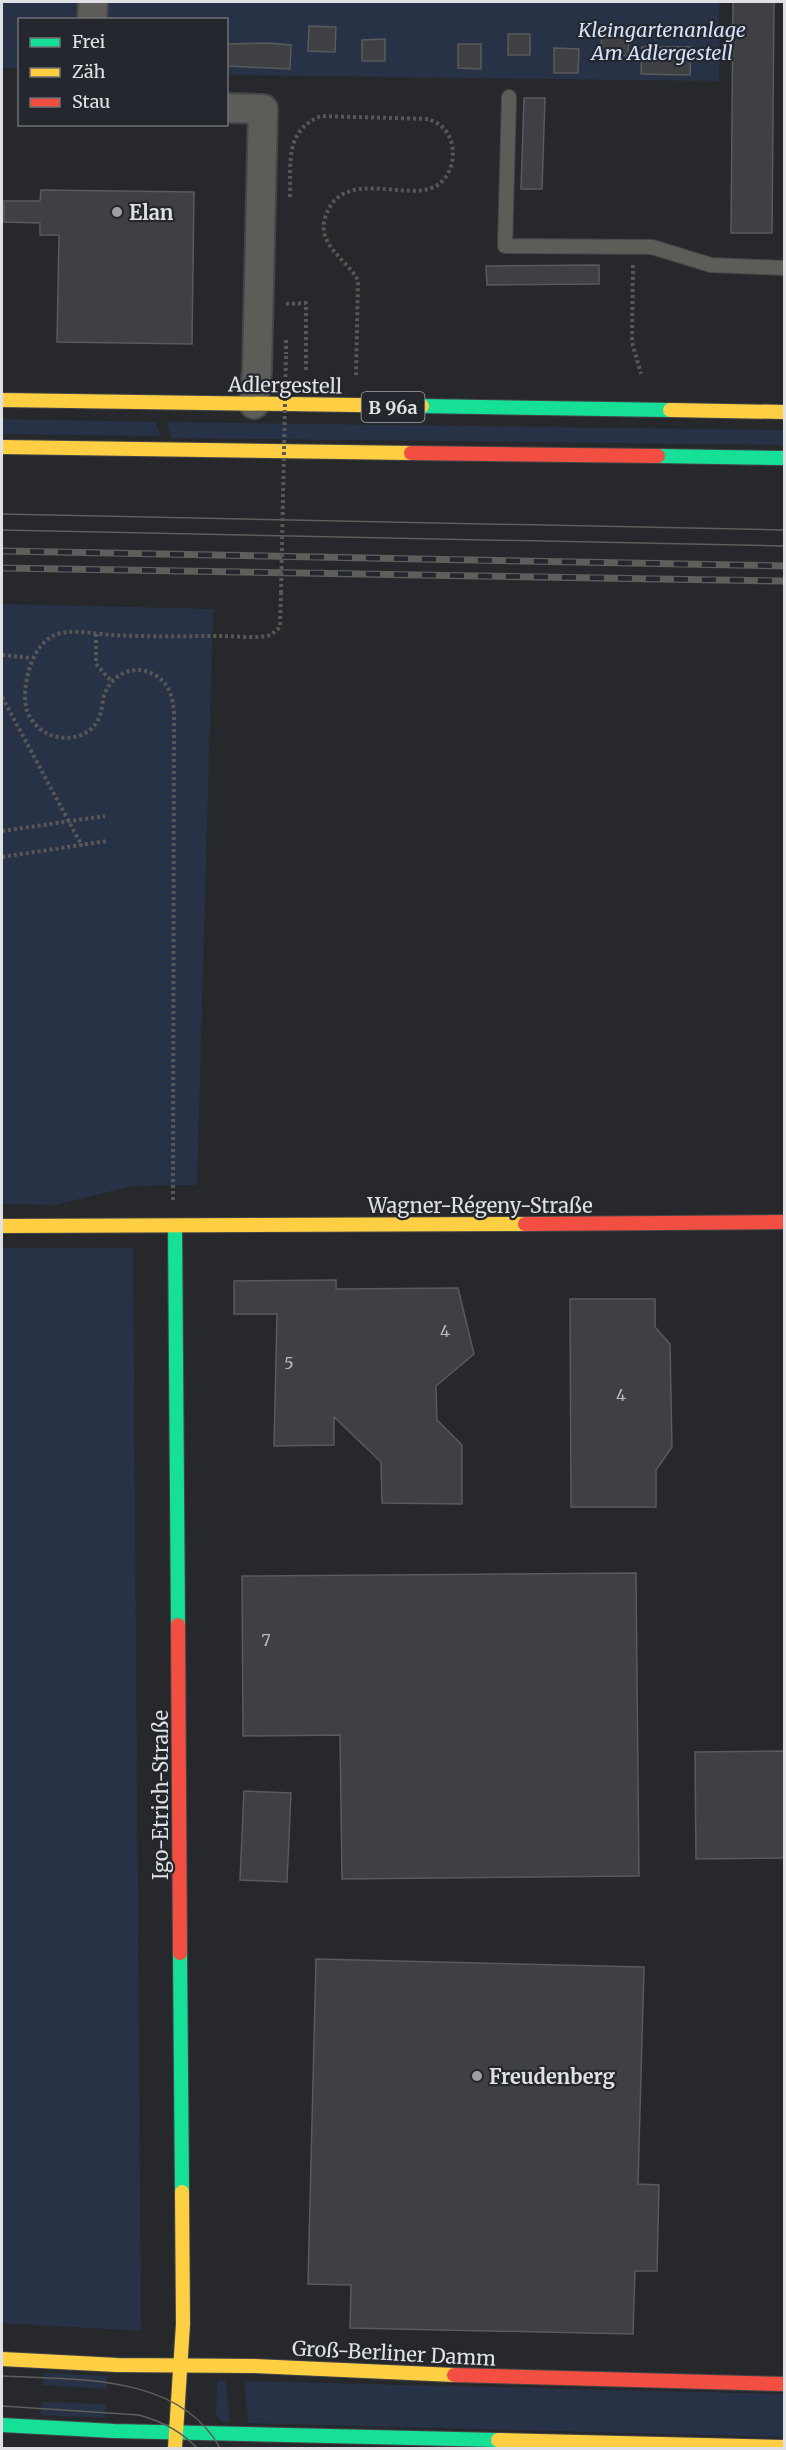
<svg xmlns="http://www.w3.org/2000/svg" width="786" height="2450" font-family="Merriweather,serif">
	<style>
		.green { fill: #283246 }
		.building { fill: #3e4043; stroke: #595a5c; stroke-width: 1.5 }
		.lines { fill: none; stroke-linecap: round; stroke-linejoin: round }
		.lane-casing { stroke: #444648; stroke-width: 16 }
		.street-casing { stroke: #444648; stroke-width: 32 }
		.fast-casing { stroke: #444648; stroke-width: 16 }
		.slow-casing { stroke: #444648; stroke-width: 16 }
		.jam-casing { stroke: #444648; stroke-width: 16 }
		.path { stroke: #585755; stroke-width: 4; stroke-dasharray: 3 3; stroke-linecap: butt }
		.lane { stroke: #5d5c58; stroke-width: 14 }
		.street { stroke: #5d5c58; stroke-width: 28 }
		.fast { stroke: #16e098; stroke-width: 14 }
		.slow { stroke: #ffcf43; stroke-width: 14 }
		.jam { stroke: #f24e42; stroke-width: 14 }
		.tram { stroke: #5f5e5b; stroke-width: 1.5 }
		.rail-casing { stroke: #5f5e5b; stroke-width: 7 }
		.rail { stroke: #24272d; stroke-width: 4.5; stroke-dasharray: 14; stroke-linecap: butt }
		.path-bridge { stroke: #585755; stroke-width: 4; stroke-dasharray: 3 3; stroke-linecap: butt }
		.poi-dot { fill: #9ea0a3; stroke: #24272d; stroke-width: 2 }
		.labels { text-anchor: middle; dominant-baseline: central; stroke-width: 4.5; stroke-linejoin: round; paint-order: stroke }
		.number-label { font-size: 16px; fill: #b7b9bc }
		.shield { fill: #24272d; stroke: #a7a9ad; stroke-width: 1.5 }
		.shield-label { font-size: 18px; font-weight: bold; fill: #dfe1e4 }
		.park-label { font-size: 20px; font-style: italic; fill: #d3e0fa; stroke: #24272d }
		.poi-label { font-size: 20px; font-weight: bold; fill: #dfe1e4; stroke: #24272d; text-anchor: start }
		.street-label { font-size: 20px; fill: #dfe1e4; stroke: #24272d }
	</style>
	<rect width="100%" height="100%" fill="#26282b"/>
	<g class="green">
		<path d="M2,2h717v79l-492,-6 -1,-55h-206l-1,48h-17z"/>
		<path d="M2,419l153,3 6,14 -159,-2z"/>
		<path d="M167,422l617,8v15l-613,-7z"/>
		<path d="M2,604l211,5 -16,576 -65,1 -77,19 -53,-1z"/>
		<path d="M2,1248h131l8,1083 -139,-8z"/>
		<path d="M44,2373l63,3v13l-64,-4z"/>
		<path d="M219,2381h6l1,4 4,37h-8l-6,-7 1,-32z"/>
		<path d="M244,2381l540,13v43l-536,-14z"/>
		<path d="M42,2402l64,2 -1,14 -64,-3z"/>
	</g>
	<g class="building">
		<path d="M733,2h41l-2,231h-41z"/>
		<path d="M309,26l27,1 -1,25 -27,-1z"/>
		<path d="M602,26l27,1 -1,29 -27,-1z"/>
		<rect x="508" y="34" width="22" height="21"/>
		<path d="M385,39v22h-23v-21z"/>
		<path d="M267,43l24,2 -1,24 -64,-3v-22z"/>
		<path d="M458,44h23v25l-23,-1z"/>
		<path d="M642,47h49l-1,28 -49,-1z"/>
		<path d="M554,48l25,1 -1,24h-24z"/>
		<path d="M524,98h21l-3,91h-21z"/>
		<path d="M41,190l153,2 -2,152 -135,-2 2,-107h-19v-12l-36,-1v-21h36z"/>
		<path d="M599,265v19l-112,1 -1,-19z"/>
		<path d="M336,1280v9l122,-1 16,66 -38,32 1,34 25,25v59l-80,-1 -1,-41 -47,-45v28l-60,1 3,-132h-43v-33z"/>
		<path d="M570,1299h85v28l15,17 2,103 -16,23v37h-85z"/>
		<path d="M636,1573l3,303 -297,3 -2,-144 -97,1 -1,-160z"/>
		<path d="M784,1751v107l-88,1 -1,-107z"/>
		<path d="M244,1791l47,2 -4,89 -47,-2z"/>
		<path d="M316,1959l328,8 -6,217 21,1 -2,86h-22l-2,63 -283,-6 1,-43 -43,-1z"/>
	</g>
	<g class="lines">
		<g class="lane-casing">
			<path id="lane" d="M509,97l-4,149 147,1 59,18 73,3"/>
		</g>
		<g class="street-casing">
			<g id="street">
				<path d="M92,20l1,-18"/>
				<path d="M226,108l37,1 -6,261 -3,34"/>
			</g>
		</g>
		<g class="fast-casing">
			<g id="fast">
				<path d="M422,406l248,4"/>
				<path d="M658,456l126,2"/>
				<path d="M175,1226l3,399"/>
				<path d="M180,1953l2,239"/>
				<path d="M2,2425l112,6 384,9"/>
			</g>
		</g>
		<g class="slow-casing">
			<g id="slow">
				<path d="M2,400l420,6"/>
				<path d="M670,410l114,2"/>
				<path d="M2,447l409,6"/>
				<path d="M2,1226l523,-2"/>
				<path d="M2,2359l115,6 137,1 200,9"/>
				<path d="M498,2440l286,7"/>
				<path d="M175,2448l8,-124 -1,-132"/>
			</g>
		</g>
		<g class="jam-casing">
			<g id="jam">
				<path d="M411,453l247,3"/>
				<path d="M525,1224l259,-2"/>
				<path d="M178,1625l2,328"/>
				<path d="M454,2375l330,9"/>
			</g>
		</g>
		<g class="path">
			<path d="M290,197c1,-34 -6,-66 31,-81l108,3c3,2 9,4 12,7 18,15 15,48 -5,60 -30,17 -95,-21 -111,32 -8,27 22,42 33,62l-2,98"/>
			<path d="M633,265l-1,77 9,32"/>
			<path d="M286,304l20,-1v67"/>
			<path d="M286,340v14"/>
			<path d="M96,634v30l16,18"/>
			<path d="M2,655l30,3"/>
			<path d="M2,697l80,149"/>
			<path d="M2,831l103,-15"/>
			<path d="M2,857l105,-16"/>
			<path d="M173,1200l1,-487c-1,-16 -5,-30 -19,-38 -21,-12 -44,-1 -51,21 -2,7 -2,15 -5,22 -9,20 -33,24 -51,16 -9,-4 -20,-16 -22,-27 -4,-23 6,-66 32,-73 16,-5 38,0 54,1 36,2 73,1 109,1 16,0 35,3 50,-1l9,-8 1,-34"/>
		</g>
		<use href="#lane" class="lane"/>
		<use href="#street" class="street"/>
		<use href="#fast" class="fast"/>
		<use href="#slow" class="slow"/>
		<use href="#jam" class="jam"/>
		<g class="tram">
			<path d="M2,514l782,16"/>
			<path d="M2,530l782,16"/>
			<path d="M2,2376c73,4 177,-3 218,72"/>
			<path d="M2,2406l137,9c22,6 42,16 58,33"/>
		</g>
		<g class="rail-casing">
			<g id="rail">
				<path d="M2,551l782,15"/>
				<path d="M2,568l782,13"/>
			</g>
		</g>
		<use href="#rail" class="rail"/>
		<path class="path-bridge" d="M281,593l5,-239"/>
	</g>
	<g class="poi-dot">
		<circle cx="117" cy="212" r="6"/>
		<circle cx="477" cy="2076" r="6"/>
	</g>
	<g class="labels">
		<g class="number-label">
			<text x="445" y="1331">4</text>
			<text x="289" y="1363">5</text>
			<text x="621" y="1395">4</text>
			<text x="266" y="1640">7</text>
		</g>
		<rect class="shield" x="361.5" y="392" width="63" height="30" rx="4.5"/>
		<g class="shield-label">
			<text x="393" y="407">B 96a</text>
		</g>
		<g class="park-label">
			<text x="662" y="29">Kleingartenanlage<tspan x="662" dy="23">Am Adlergestell</tspan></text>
		</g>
		<g class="poi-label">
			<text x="129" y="212">Elan</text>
			<text x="489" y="2076">Freudenberg</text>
		</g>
		<g class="street-label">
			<text transform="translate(285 385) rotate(1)">Adlergestell</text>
			<text x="480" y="1205">Wagner-Régeny-Straße</text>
			<text transform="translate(160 1795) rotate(-90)">Igo-Etrich-Straße</text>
			<text transform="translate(394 2353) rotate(3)">Groß-Berliner Damm</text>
		</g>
	</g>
	<rect width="786" height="2450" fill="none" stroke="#dfe1e4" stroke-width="6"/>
	<rect x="18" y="18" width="210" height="108" fill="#24272d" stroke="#6f7176" stroke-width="1.5"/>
	<rect x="30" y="38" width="30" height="9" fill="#16e098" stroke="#6f7176" stroke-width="1.5"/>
	<text x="72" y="48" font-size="18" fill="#dfe1e4">Frei</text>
	<rect x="30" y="68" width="30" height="9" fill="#ffcf43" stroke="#6f7176" stroke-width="1.5"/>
	<text x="72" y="78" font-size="18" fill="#dfe1e4">Zäh</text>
	<rect x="30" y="98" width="30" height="9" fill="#f24e42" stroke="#6f7176" stroke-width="1.5"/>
	<text x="72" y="108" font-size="18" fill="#dfe1e4">Stau</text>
</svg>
